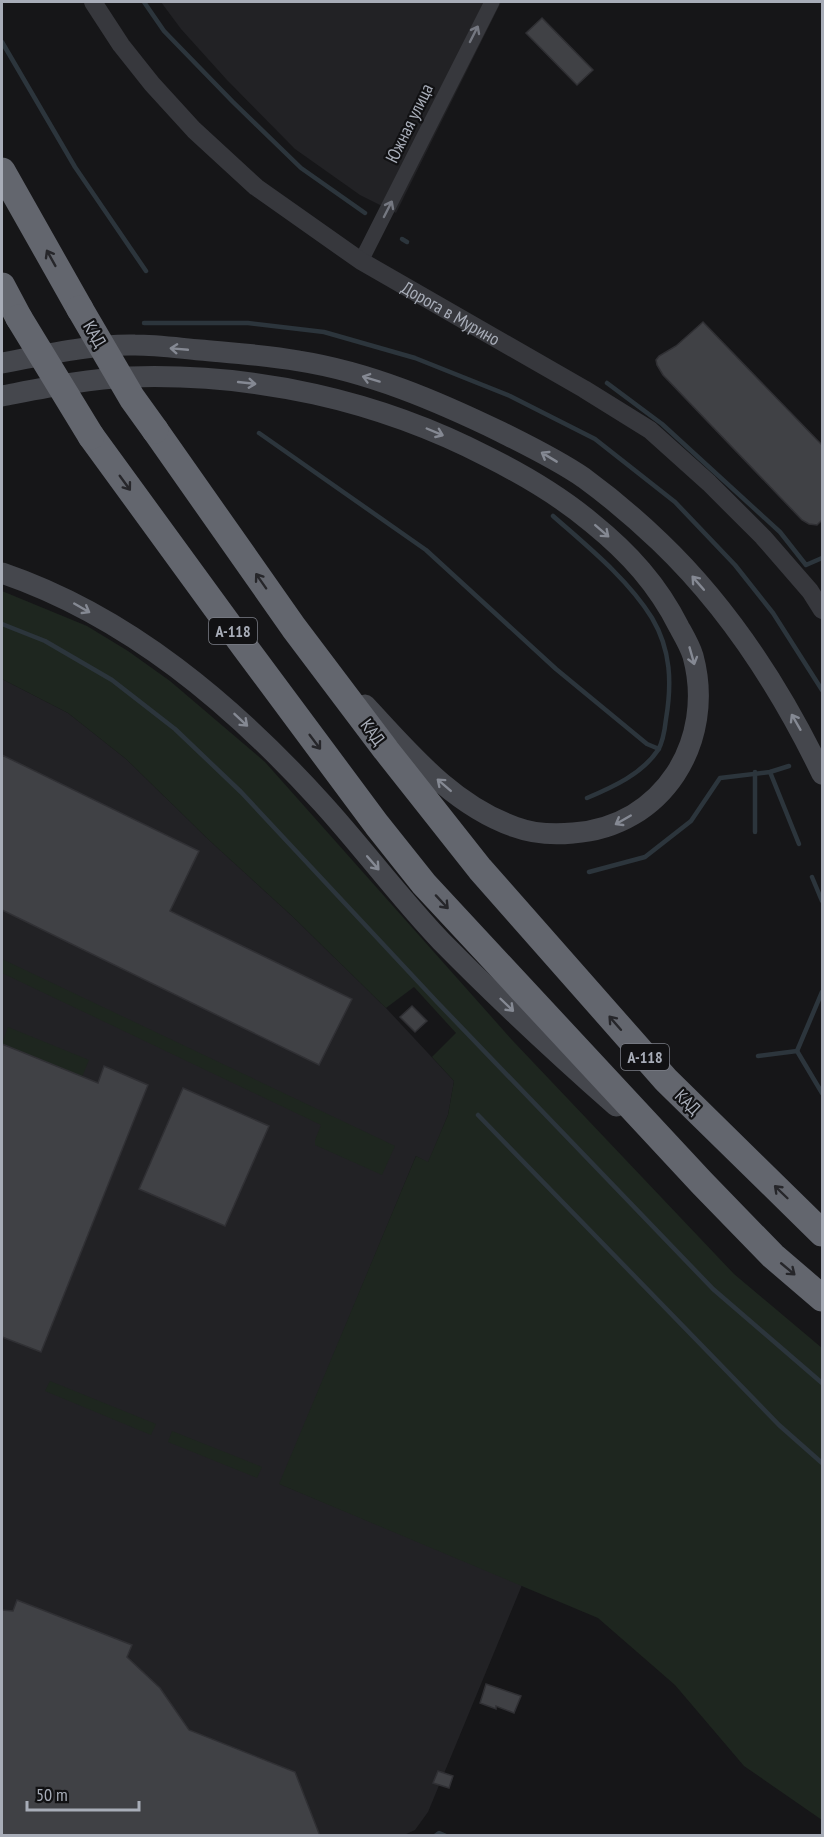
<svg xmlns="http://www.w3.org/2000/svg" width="824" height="1837" font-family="'PT Sans Narrow',sans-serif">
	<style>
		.built { fill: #222225 }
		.green { fill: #1e261f }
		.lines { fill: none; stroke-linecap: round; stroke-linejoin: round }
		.stream { stroke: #2c353c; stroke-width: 4.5 }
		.building { fill: #404145; stroke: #303034; stroke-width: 1.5 }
		.minor { stroke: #37383d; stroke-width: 15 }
		.tertiary { stroke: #37383d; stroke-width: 18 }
		.secondary { stroke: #45474d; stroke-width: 21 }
		.motorway { stroke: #63666e; stroke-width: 27 }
		.motorway-bridge { stroke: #63666e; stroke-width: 27 }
		.oneway { stroke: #757881 }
		.oneway2 { stroke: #26262a }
		.oneway3 { stroke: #858993 }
		.labels { text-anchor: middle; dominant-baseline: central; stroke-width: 4.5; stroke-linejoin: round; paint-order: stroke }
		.shield { fill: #111113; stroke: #7b7e86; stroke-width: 1.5 }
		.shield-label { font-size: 16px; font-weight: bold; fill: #a8adb8 }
		.street-label { font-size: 18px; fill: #a8adb8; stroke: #111113 }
	</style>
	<rect width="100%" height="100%" fill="#161618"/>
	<g class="built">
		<path d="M161,2h340l-105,211 -36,-18 -65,-46 -68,-69 -46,-51z"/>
		<path d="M2,679l66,34 58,46 84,82 81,74 95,93 68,73 -6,34 -20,48 -12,-7 -136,328 242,101 -94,227 -13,18 -11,5h-402z"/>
	</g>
	<g class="green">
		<path d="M2,591l85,35 41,25 42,30 95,81 248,279 221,233 88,74v472l-78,-54 -69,-81 -77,-67 -319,-134 137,-328 12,6 20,-47 6,-34 -22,-24 24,-24 -42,-46 -28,21 -95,-93 -81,-74 -84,-82 -58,-46 -66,-34z"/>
		<path d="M2,959l393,187 -13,29 -67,-30v-5l6,-15 -319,-152z"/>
		<path d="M8,1027l81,33 -7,17 -80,-33z"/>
		<path d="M50,1381l106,43 -5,11 -106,-44z"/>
		<path d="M172,1431l90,36 -5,11 -89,-36z"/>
	</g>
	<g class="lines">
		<g class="stream">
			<path d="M144,2l20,29 69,71 68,66 64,45"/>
			<path d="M2,42l73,125 71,104"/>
			<path d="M402,239l5,3"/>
			<path d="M144,323h104l76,9 91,26 95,38 85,43 80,63 60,63 38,48 49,77"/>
			<path d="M607,383l55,41 118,108 26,33 16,-7"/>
			<path d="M259,433l167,117 130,119 91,75 12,5"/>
			<path d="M553,516c34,30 75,63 99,102 19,32 20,65 14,101 -1,9 -3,23 -8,31 -16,24 -45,37 -71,48"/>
			<path d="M2,624l43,17 67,39 63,49 66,63 197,211 275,286 109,94"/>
			<path d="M755,772v60"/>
			<path d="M770,772l29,72"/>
			<path d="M589,872l56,-15 46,-36 29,-43 50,-6 19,-6"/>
			<path d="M812,877l10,24"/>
			<path d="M797,1051l25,42"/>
			<path d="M758,1056l39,-5 25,-59"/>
			<path d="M478,1115l301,310 43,38"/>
			<path d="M435,1836l4,-3 7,3"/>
		</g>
	</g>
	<g class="building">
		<path d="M542,18l51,52 -16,15 -51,-52z"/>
		<path d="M703,322l119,123v75l-5,5 -8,-1 -7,-4 -139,-145 -6,-10 -1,-5 3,-4 17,-10z"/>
		<path d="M2,755l197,96 -29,60 182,88 -33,66 -317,-155z"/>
		<path d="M412,1006l15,15 -12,11 -15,-15z"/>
		<path d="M2,1044l96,39 6,-17 44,19 -107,267 -39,-15z"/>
		<path d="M183,1088l86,38 -44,100 -86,-37z"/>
		<path d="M17,1600l115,45 -5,12 33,31 29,42 106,42 25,64h-318v-226l11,1z"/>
		<path d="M486,1684l35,12 -7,17 -18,-7v3l-16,-6z"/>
		<path d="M438,1771l15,5 -4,12 -16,-5z"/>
	</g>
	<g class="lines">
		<path class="minor" d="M361,261l131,-259"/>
		<path class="tertiary" id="s1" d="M93,2l28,43 31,39 42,46 62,57 105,74 223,128 66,41 59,53 54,54 47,54 12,19"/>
		<g class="secondary">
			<path d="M2,363c43,-8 88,-19 133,-18 21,0 43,3 65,5 33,3 66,5 99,11 70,11 138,40 202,71 28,14 57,28 83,46 26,19 53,42 76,64 69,66 121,147 162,232"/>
			<path d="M2,396c42,-8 85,-17 128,-19 125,-4 248,23 358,80 38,19 72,39 104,66 37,30 66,62 87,104 5,9 11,19 14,29 23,85 -30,171 -120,177 -20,2 -39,1 -58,-6 -63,-22 -106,-75 -150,-122"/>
			<path d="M2,573c126,43 231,132 320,230 41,45 77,94 119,138 56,57 115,112 175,165"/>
		</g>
		<g class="motorway">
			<path d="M2,171l78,138"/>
			<path d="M2,286l17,32"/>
			<path d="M155,430l139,198 92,122 94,119 186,211 156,153"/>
			<path d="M91,436l153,210 133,179 47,59 278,299 71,73 49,42"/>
		</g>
		<g class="motorway-bridge">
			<path d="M80,309l52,89 23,32"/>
			<path d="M19,318l72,118"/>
		</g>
	</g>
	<defs><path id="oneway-shaft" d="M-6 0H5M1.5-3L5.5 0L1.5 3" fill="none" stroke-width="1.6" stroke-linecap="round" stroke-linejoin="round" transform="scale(1.5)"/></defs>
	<g class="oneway">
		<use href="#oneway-shaft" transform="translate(474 34) rotate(-63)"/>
		<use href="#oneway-shaft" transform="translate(388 209) rotate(-63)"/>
	</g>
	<g class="oneway2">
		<use href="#oneway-shaft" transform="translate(51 258) rotate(-119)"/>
		<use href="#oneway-shaft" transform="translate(125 483) rotate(54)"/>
		<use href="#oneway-shaft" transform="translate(261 581) rotate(-125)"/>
		<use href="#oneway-shaft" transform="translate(315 742) rotate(53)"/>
		<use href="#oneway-shaft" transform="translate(442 902) rotate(47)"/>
		<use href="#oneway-shaft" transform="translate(615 1023) rotate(-131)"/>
		<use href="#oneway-shaft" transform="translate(781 1192) rotate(-136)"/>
		<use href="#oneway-shaft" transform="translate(788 1269) rotate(40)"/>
	</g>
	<g class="oneway3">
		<use href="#oneway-shaft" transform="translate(179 349) rotate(-175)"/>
		<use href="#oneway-shaft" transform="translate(371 379) rotate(-163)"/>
		<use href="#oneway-shaft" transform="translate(247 383) rotate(6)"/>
		<use href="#oneway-shaft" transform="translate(435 432) rotate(23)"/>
		<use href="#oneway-shaft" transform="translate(549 457) rotate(-149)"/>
		<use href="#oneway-shaft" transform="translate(602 531) rotate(41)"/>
		<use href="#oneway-shaft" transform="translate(698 583) rotate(-131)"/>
		<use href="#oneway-shaft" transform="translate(82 608) rotate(30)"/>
		<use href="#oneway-shaft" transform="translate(692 656) rotate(74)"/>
		<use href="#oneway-shaft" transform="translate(241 720) rotate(43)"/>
		<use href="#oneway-shaft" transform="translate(796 722) rotate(-120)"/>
		<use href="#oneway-shaft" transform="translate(444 785) rotate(-139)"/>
		<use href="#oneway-shaft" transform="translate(623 820) rotate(150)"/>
		<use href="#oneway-shaft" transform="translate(373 863) rotate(49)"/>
		<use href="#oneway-shaft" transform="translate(507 1005) rotate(44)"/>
	</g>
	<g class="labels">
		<g class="shield">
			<rect x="209" y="618" width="48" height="26" rx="4.5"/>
			<rect x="621" y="1044" width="48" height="26" rx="4.5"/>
		</g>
		<g class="shield-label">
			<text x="233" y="631">А-118</text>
			<text x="645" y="1057">А-118</text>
		</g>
		<g class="street-label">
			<text transform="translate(409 123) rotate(-64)">Южная улица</text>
			<text stroke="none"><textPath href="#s1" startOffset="480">Дорога в Мурино</textPath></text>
			<text transform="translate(95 334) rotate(59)">КАД</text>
			<text transform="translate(373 732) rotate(53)">КАД</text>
			<text transform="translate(688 1102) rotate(44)">КАД</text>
		</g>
	</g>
	<rect width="824" height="1837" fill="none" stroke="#a8adb8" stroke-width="6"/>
	<path d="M27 1801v9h112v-9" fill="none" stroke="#a8adb8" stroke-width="3"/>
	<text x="36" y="1801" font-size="18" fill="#a8adb8" stroke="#111113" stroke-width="4.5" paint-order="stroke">50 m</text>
</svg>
